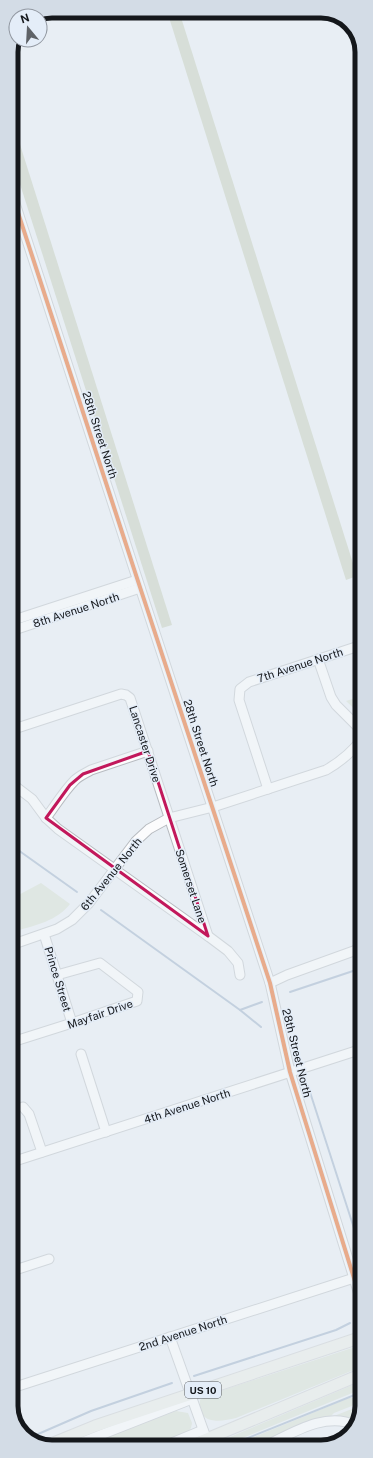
<svg xmlns="http://www.w3.org/2000/svg" width="373" height="1458" font-family="'Public Sans',sans-serif">
	<style>
		.green { fill: #d6ddce }
		.forest { fill: #c3cab5 }
		.lines { fill: none; stroke-linecap: round; stroke-linejoin: round }
		.stream { stroke: #98acc5; stroke-width: 2 }
		.minor-casing { stroke: #b7bbc0; stroke-width: 11 }
		.major-casing { stroke: #c8cacd; stroke-width: 13 }
		.minor { stroke: #fcfcfd; stroke-width: 9 }
		.major { stroke: #e8eae4; stroke-width: 11 }
		.cycleway-casing { stroke: #e4edf8; stroke-width: 6 }
		.cycleway { stroke: #e8590c; stroke-width: 4 }
		.marked { fill: none; stroke: #c2185b; stroke-width: 3; stroke-linejoin: round }
		.labels { text-anchor: middle; dominant-baseline: central; stroke-width: 3; stroke-linejoin: round; paint-order: stroke }
		.shield { fill: #e4edf8; stroke: #52575d; stroke-width: 1 }
		.shield-label { font-size: 10px; font-weight: bold; fill: #14171b }
		.street-label { font-size: 11px; fill: #14171b; stroke: #e4edf8 }
		.rim { fill: none; stroke: #14171b; stroke-width: 5 }
	</style>
	<rect width="100%" height="100%" fill="#e8eef4"/>
	<g class="green">
		<path d="M362,696v20l-16,-15z"/>
		<path d="M41,883l29,21c-13,17 -34,21 -54,27l-5,-15v-17z"/>
		<path d="M358,1346h4v20l-1,1 -125,51c-16,4 -39,7 -36,-18l8,-5z"/>
		<path d="M362,1381v8l-139,57h-8l3,-4z"/>
		<path d="M349,1398h13v4l-28,11 -3,3 -18,4 -63,26h-18z"/>
		<path d="M362,1405l-5,15 -10,-3 -13,-1z"/>
		<path d="M176,1411l12,2 4,10 -1,5 -4,5 -33,14h-75z"/>
	</g>
	<g class="forest">
		<path d="M167,11h12l178,565 -11,4z"/>
		<path d="M11,116l161,509 -10,3 -151,-472z"/>
	</g>
	<g class="lines">
		<g class="stream">
			<path d="M11,845l66,47"/>
			<path d="M101,910l139,100 21,17"/>
			<path d="M290,992l72,-24"/>
			<path d="M240,1010l22,-8"/>
			<path d="M308,1086l54,167"/>
			<path d="M194,1376l142,-46 14,-7"/>
			<path d="M29,1438l62,-27 81,-28"/>
			<path d="M228,1446l134,-54"/>
		</g>
		<g class="minor-casing">
			<g id="minor">
				<path d="M11,191l124,381 135,411 20,89 72,232"/>
				<path d="M11,621l126,-41"/>
				<path d="M11,631l129,-43"/>
				<path d="M318,659l13,38 5,8 26,26"/>
				<path d="M11,730l110,-36 5,1 4,3 78,238 -150,-107 -12,-11 -14,-19 -21,-16"/>
				<path d="M268,789l-29,-89 1,-11 9,-7 113,-37"/>
				<path d="M46,818c9,-12 18,-27 29,-38 4,-4 11,-7 16,-10l57,-19"/>
				<path d="M44,934l28,89"/>
				<path d="M208,936l20,15 10,12 2,12"/>
				<path d="M11,945l46,-16 15,-9 17,-17 47,-62 13,-12 20,-11 44,-11 113,-37c14,-8 26,-18 36,-31"/>
				<path d="M270,983l17,-8 75,-27"/>
				<path d="M12,1042l60,-19 65,-22 1,-9 -38,-29 -43,12"/>
				<path d="M81,1054l25,78"/>
				<path d="M23,1107l6,7 13,38"/>
				<path d="M12,1162l350,-113"/>
				<path d="M12,1271l37,-12"/>
				<path d="M170,1337l39,109"/>
				<path d="M12,1388l342,-110"/>
				<path d="M265,1446c26,-12 60,-35 90,-21"/>
				<path d="M70,1447l122,-48"/>
				<path d="M162,1447l41,-17"/>
			</g>
		</g>
		<g class="major-casing">
			<g id="major">
				<path d="M46,1446l49,-20 267,-89"/>
				<path d="M190,1446l172,-72"/>
			</g>
		</g>
		<use href="#minor" class="minor"/>
		<use href="#major" class="major"/>
		<g class="cycleway-casing">
			<path id="cycleway" d="M11,191l124,381 135,411 20,89 72,232"/>
		</g>
		<use href="#cycleway" class="cycleway"/>
	</g>
	<path d="M0 0H373V1458H0ZM148,751l60,185 -162,-118 24,-33 13,-11z" fill="#e8eef4" fill-opacity=".55" fill-rule="evenodd"/>
	<path class="marked" d="M148,751l60,185 -162,-118 24,-33 13,-11z"/>
	<g class="labels">
		<rect class="shield" x="185" y="1382" width="36" height="16" rx="3"/>
		<g class="shield-label">
			<text x="203" y="1390">US 10</text>
		</g>
		<g class="street-label">
			<text transform="translate(100 435) rotate(72)">28th Street North</text>
			<text transform="translate(76 610) rotate(-18)">8th Avenue North</text>
			<text transform="translate(300 665) rotate(-18)">7th Avenue North</text>
			<text transform="translate(201 743) rotate(72)">28th Street North</text>
			<text transform="translate(145 744) rotate(72)">Lancaster Drive</text>
			<text transform="translate(111 874) rotate(-51)">6th Avenue North</text>
			<text transform="translate(191 886) rotate(72)">Somerset Lane</text>
			<text transform="translate(58 979) rotate(73)">Prince Street</text>
			<text transform="translate(100 1014) rotate(-19)">Mayfair Drive</text>
			<text transform="translate(297 1053) rotate(76)">28th Street North</text>
			<text transform="translate(187 1106) rotate(-18)">4th Avenue North</text>
			<text transform="translate(183 1333) rotate(-18)">2nd Avenue North</text>
		</g>
	</g>
	<path d="M0 0H373V1458H0ZM52 18H321A34 34 0 0 1 355 52V1406A34 34 0 0 1 321 1440H52A34 34 0 0 1 18 1406V52A34 34 0 0 1 52 18Z" fill="#d3dce6" fill-rule="evenodd"/>
	<path class="rim" d="M52 18H321A34 34 0 0 1 355 52V1406A34 34 0 0 1 321 1440H52A34 34 0 0 1 18 1406V52A34 34 0 0 1 52 18Z"/>
	<g transform="translate(28 28) rotate(342)"><circle r="19" fill="#e4edf8" stroke="#9197a0"/>
	<path d="M0-3L7 15L0 10L-7 15Z" fill="#5e6267"/>
	<text y="-6" font-size="11" font-weight="bold" text-anchor="middle" fill="#14171b">N</text>
	</g>
</svg>
